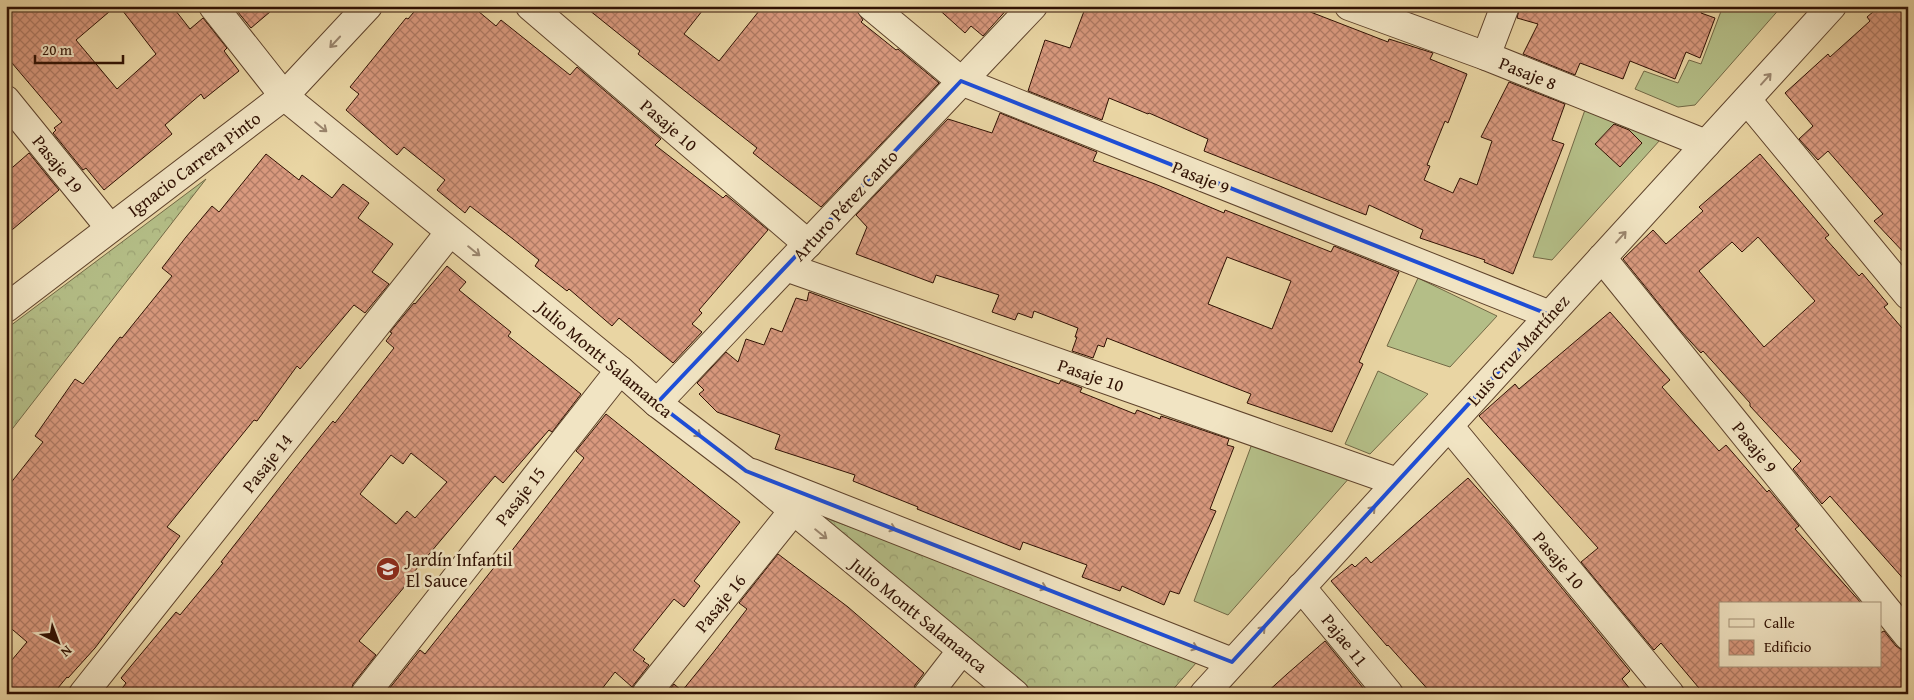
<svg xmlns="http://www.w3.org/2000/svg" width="1914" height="700" font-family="'Gentium Book Plus',serif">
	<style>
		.grass { fill: #b4be87; stroke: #726845 }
		.forest { fill: url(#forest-crowns); stroke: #726845 }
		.building { fill: url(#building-cross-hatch); stroke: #301103; fill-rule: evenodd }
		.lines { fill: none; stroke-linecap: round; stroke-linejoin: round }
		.minor-casing { stroke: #5e422b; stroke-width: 30 }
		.tertiary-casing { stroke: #5e422b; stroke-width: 30 }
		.minor { stroke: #f1e4c3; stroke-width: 28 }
		.tertiary { stroke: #f1e4c3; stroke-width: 28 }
		.oneway { stroke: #9a856d }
		.marked { fill: none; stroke: #1d4ed8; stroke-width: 4; stroke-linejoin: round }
		.labels { text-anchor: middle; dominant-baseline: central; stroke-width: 5; stroke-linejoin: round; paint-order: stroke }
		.street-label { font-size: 18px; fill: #301103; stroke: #f1e4c3 }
		.poi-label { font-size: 18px; fill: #301103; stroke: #f1e4c3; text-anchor: start }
	</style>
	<defs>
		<pattern id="forest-crowns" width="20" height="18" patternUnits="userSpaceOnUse" patternTransform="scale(1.25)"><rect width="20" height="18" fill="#b4be87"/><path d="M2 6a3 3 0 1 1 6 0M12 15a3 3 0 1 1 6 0" fill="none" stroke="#9ba273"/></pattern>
		<pattern id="building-cross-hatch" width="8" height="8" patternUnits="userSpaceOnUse" patternTransform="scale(1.25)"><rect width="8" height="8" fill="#d9997e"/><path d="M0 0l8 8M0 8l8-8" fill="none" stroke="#b07b65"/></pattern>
	</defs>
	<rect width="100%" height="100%" fill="#e9d5a3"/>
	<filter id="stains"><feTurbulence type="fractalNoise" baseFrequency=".004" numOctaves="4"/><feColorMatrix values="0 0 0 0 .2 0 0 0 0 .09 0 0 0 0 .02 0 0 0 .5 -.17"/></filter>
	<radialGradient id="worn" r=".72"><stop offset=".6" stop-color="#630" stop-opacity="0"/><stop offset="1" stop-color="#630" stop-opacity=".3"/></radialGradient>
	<g class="grass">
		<path d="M1723,6h59l-87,99 -17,2 -43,-18 9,-18 34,12 11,-23 12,4z"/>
		<path d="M1586,107l74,33 -108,120 -19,-3z"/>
		<path d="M1418,278l79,38 -47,51 -63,-21z"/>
		<path d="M1378,371l50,23 -58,60 -25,-10z"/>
		<path d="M1253,441l98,35 -123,139 -34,-14z"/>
	</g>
	<g class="forest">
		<path d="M206,179l-200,258v-108z"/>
		<path d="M801,509l402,146 -34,39h-142z"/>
	</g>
	<g class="building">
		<path d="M6,6h110l-40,34 41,49 39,-35 -37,-48h53l18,23 13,-11 24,30 -3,3 15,20 -35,28 -3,-5 -36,31 7,9 -68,56 -18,-22 -3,2 -30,-37 3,-3 -2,-2 8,-6 -56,-66z"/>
		<path d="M233,6h44l-26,22z"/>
		<path d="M419,6h53l24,20 5,-6 69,55 7,-8 84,72 -6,6 68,53 3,-3 42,35 -69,80 3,3 -10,11 10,8 -29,31 -54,-45 -7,8 -43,-37 -2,2 -32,-25 4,-6 -26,-21 -43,-33 -5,7 -28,-23 8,-10 -41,-33 -7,8 -51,-45 13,-16 -9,-7 56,-69 2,1z"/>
		<path d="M584,6h122l-22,28 35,27 44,-55h91l9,14 -2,2 35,28 2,-1 41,34 -118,124 -68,-54 4,-5 -119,-94 2,-3z"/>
		<path d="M935,6h75l-27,30 -12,-10 -6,7z"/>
		<path d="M1086,6h209l93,36 1,-3 44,14 -3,6 37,15 -19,49 -3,-2 -18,44 3,1 -6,14 29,13 7,-15 17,7 15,-44 -11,-4 28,-55 56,22 -13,36 12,4 -51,130 -29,-12 1,-2 -65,-22 3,-8 -54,-25 -3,10 -162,-64 4,-12 -59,-26 -1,1 -39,-16 -7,22 -74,-29 17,-51 25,8z"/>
		<path d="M1520,6h183l-2,7 14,5 -15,40 -14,-6 -11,27 -45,-18 -7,18 -43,-16 -5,12 -52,-21 15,-30 -21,-6z"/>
		<path d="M1880,6h28v251l-34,-36 9,-7 -55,-63 -10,9 -19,-21 14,-13 -28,-33 43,-39 2,3 40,-36 -3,-4z"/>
		<path d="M1000,113l97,39 -4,9 62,23 69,29 1,-3 106,42 3,-6 65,26 -40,90 4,2 -31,68 -85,-29 4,-9 -144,-56 -3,9 -6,-2 -5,13 -21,-7 5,-14h-2l3,-9 -44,-17 -2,7 -14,-5 -3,7 -23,-8 7,-17 -63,-20 -3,8 -77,-29 11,-27 -11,-12 92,-96 44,14zM1227,257l64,24 -19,48 -64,-25z"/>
		<path d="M1614,124l15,6 13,13 -22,24 -25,-23z"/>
		<path d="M29,153l30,37 -53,45v-62z"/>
		<path d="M266,154l33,26 3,-5 30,23 11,-14 26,19 -11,15 35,26 -21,28 17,12 -24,29 -11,-8 -54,64 -3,-3 -40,55 -3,-1 -87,107 13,9 -85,112 -27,30 -1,-1 -14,17h-47v-27l21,-25 -21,-18v-135l37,-47 -8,-6 40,-57 8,5 37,-47 2,1 50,-62 -10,-8 24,-31 26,-31 7,6z"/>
		<path d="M1760,154l69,81 -4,3 34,38 3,-3 26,31 -4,3 24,28v249l-78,-88 -8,8 -29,-35 8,-8 -51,-55v-3l-47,-52 -2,2 -21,-23 -57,-71 30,-29 13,14 37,-33 -4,-4zM1758,237l57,64 -51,46 -65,-76 33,-29 10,10z"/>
		<path d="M447,266l19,16 -7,8 52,42 -3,4 73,58 -29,38 -3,-2 -46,53 -8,-7 -81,96 2,1 -57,68 17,14 -23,29 -3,10h-232l8,-11 -5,-5 55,-66 4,3 43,-52 -2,-1 70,-89 42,-52 2,2 59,-75 -8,-7 6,-8 -2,-1 24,-29 1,1zM411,453l36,29 -32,36 -8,-7 -11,13 -36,-30 31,-39 12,9z"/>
		<path d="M809,292l250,92 2,-4 21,8 -2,4 55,22 2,-4 23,9 1,-3 68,23 -2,6 7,2 -24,62 6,2 -37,83 -9,-3 -6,14 -42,-19 -2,5 -38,-14 5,-12 -64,-23 -3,8 -103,-41 1,-2 -65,-26 2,-6 -80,-26 5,-14 -63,-23 -18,-18 5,-4 -7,-7 29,-31 12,10 8,-23 18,6 7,-17 11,4 14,-34 11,3z"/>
		<path d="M1610,312l60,68 -8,7 57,64 7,-6 41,47 2,-2 30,36 -4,3 67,75h-142v62h160v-33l4,-2 12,15 6,4 6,1v33l-13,10h-191l-43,-51 -7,7 -73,-88 17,-14 -119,-132 36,-32 4,5z"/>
		<path d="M606,414l134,108 -46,59 6,5 -16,21 -10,-8 -41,51 12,9 -2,2 6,4 -17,22 -17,-15 -17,22h-213l35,-44 5,4 75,-94 3,2 81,-104 -8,-7z"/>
		<path d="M1468,478l43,48 119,145 -8,8 12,15h-202l-44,-49 -1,1 -56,-65 21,-17 3,3 11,-10 5,6z"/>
		<path d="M778,554l70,53 76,66 -9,12 -2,9h-247l8,-10 8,7 30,-37 35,-45 -8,-6z"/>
		<path d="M1325,641l43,53h-103l22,-20z"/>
	</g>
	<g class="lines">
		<g class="minor-casing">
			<g id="minor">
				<path d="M530,6l278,238"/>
				<path d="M871,6l90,75 589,234"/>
				<path d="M1349,6l137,50 220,88"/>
				<path d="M1486,56l19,-50"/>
				<path d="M6,100l104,128"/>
				<path d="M1747,100l161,195"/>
				<path d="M1602,258l306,378"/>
				<path d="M786,267l611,215"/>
				<path d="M6,308l278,-212 -71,-90"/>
				<path d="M657,403l376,-397"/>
				<path d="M1449,426l221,268"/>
				<path d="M752,473l480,189"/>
				<path d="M1301,587l88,107"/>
				<path d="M83,694l367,-462"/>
				<path d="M365,694l255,-324"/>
				<path d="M646,694l147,-183"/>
				<path d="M928,694l34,-44"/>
			</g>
		</g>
		<g class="tertiary-casing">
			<g id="tertiary">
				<path d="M368,6l-84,90 336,274 37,33 89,68 269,223"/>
				<path d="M1204,694l628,-688"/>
			</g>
		</g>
		<use href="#minor" class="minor"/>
		<use href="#tertiary" class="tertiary"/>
	</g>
	<defs><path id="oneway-shaft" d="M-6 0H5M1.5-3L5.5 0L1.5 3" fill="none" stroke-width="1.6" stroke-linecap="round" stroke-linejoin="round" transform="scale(1.25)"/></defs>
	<g class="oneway">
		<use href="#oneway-shaft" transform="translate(335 42) rotate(133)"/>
		<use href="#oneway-shaft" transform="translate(1766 79) rotate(-48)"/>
		<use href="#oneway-shaft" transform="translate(321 127) rotate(39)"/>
		<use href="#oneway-shaft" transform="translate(1621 237) rotate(-48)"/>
		<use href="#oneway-shaft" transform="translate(474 251) rotate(39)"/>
		<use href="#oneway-shaft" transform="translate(695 432) rotate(37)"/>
		<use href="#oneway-shaft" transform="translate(1370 512) rotate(-48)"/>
		<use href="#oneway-shaft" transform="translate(889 527) rotate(21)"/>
		<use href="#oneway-shaft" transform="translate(821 534) rotate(39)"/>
		<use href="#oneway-shaft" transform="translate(1040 586) rotate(21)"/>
		<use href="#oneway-shaft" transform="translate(1260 632) rotate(-48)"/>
		<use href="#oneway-shaft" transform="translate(1191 646) rotate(21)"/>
	</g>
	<path class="marked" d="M961,81l589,234 -318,347 -486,-191 -89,-68z"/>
	<defs>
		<g id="school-disc" transform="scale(1.25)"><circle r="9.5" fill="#8f2418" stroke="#f1e4c3"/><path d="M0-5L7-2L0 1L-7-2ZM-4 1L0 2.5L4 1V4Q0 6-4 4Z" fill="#fff"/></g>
	</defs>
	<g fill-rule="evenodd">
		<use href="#school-disc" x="388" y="569"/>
	</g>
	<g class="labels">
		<g class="street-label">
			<text transform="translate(1528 73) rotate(22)">Pasaje 8</text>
			<text transform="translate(669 125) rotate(41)">Pasaje 10</text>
			<text transform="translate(58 164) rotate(51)">Pasaje 19</text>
			<text transform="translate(194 164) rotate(-37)">Ignacio Carrera Pinto</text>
			<text transform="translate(1201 177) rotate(22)">Pasaje 9</text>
			<text transform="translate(845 205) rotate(-47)">Arturo Pérez Canto</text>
			<text transform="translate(1518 350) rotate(-48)">Luis Cruz Martínez</text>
			<text transform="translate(605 359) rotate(40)">Julio Montt Salamanca</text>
			<text transform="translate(1091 375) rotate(19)">Pasaje 10</text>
			<text transform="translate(1755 447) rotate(51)">Pasaje 9</text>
			<text transform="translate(267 463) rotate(-52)">Pasaje 14</text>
			<text transform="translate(520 496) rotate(-52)">Pasaje 15</text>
			<text transform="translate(1559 560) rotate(50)">Pasaje 10</text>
			<text transform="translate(720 603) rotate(-51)">Pasaje 16</text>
			<text transform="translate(919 615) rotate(39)">Julio Montt Salamanca</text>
			<text transform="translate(1345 640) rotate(51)">Pajae 11</text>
		</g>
		<g class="poi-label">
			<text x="406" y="559">Jardín Infantil<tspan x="406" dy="21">El Sauce</tspan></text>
		</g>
	</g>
	<rect width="1914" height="700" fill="none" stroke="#e9d5a3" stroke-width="25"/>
	<rect x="8" y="8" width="1899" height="685" fill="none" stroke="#301103" stroke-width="2.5"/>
	<rect x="12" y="12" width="1889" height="675" fill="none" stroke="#301103"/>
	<rect x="1719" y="602" width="162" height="65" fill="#f1e4c3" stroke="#a49076"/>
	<rect x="1729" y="619" width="25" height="8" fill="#f1e4c3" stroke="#a49076"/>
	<text x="1764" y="628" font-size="15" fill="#301103">Calle</text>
	<rect x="1729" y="640" width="25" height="15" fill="url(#building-cross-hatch)" stroke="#a49076"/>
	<text x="1764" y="652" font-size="15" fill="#301103">Edificio</text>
	<g transform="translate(58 642) rotate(138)" stroke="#f1e4c3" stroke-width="4" paint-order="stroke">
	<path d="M0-4L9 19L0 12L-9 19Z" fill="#301103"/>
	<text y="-8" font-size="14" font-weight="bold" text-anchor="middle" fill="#301103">N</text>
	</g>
	<path d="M35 55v8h88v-8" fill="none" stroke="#301103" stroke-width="2.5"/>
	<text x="42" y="55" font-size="15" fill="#301103" stroke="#f1e4c3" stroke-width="4" paint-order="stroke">20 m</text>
	<rect width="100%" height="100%" filter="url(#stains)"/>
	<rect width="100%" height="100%" fill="url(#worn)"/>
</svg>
